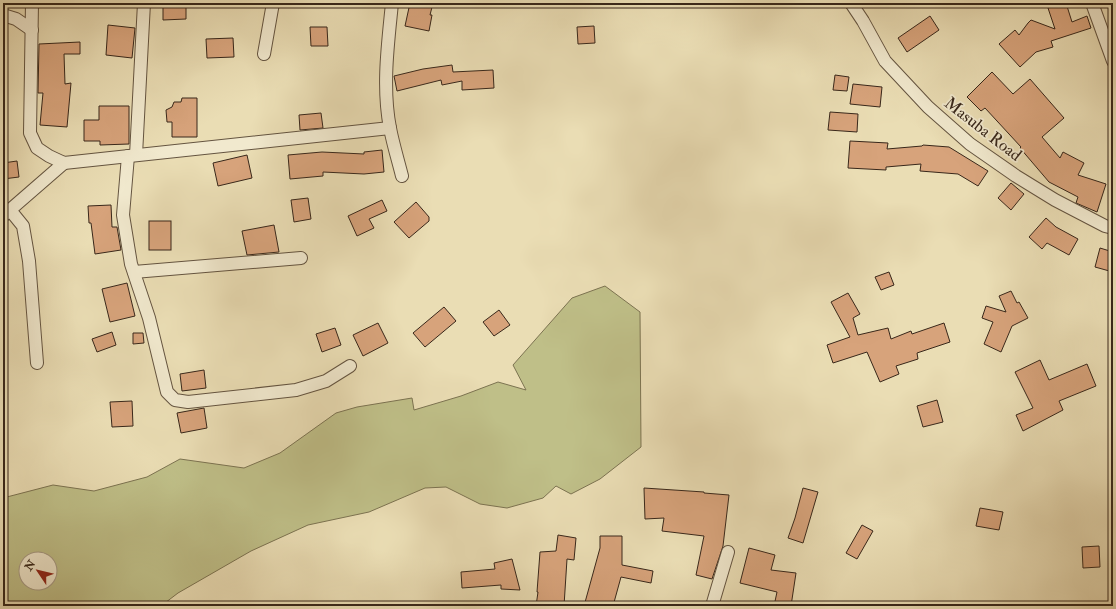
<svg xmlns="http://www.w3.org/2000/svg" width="1116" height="609" font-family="'IM FELL Double Pica',serif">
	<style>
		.green { fill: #bfbf88; stroke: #7c7351; fill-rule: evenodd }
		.building { fill: #d7a37b; stroke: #38271a }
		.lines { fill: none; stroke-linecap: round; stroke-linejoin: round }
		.street-casing { stroke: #645440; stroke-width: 14 }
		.street { stroke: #f1e9ce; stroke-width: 12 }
		.labels { text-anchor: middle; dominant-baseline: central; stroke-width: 3.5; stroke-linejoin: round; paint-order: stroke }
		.street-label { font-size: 17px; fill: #38271a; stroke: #f1e9ce }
	</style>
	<rect width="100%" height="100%" fill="#eaddb4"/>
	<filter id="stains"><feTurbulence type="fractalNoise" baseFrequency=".005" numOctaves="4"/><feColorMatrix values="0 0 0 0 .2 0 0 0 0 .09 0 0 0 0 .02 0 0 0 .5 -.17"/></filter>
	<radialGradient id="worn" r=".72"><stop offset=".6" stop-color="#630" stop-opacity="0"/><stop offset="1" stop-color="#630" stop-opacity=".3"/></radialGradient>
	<path class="green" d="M605,286l35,26 1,135 -41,32 -29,15 -15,-8 -13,12 -36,10 -27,-4 -34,-17 -21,1 -56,24 -61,13 -57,26 -73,42 -17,13h-158v-108l50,-13 41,6 53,-14 33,-18 64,9 36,-15 56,-40 21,-6 55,-9 2,12 47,-14 37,-14 28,8 -13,-25 59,-67zM26,559h24v24h-24z"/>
	<g class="building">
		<path d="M163,3h23v16l-23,1z"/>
		<path d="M410,3h23l-3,12h2l-3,16 -24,-5z"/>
		<path d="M1064,3h2l6,19 15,-6 4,12 -40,13 2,6 -17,5 -16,15 -21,-23 16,-14 4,5 9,-12 3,-3 24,9 -7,-21z"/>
		<path d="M930,16l9,14 -32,22 -9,-14z"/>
		<path d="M108,25l27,3 -3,30 -26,-3z"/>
		<path d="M594,26l1,17 -17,1 -1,-17z"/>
		<path d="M310,27h17l1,19h-17z"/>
		<path d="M233,38l1,19 -27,1 -1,-19z"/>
		<path d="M80,42v12h-16l1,30 6,-1 -4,44 -27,-2 3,-32h-5l1,-49z"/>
		<path d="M452,65l1,7 40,-2 1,18 -32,2v-9l-20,4 -1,-5 -44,11 -3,-15 29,-7z"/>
		<path d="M992,72l21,22 17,-15 34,39 -22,19 18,21 3,-6 21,11 -6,12 28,9 -9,28 -21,-9 2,-6 -29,-15 -29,-34 1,-1 -36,-39 -4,3 -14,-14z"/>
		<path d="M835,75l14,2 -2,14 -14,-1z"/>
		<path d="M853,84l29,3 -2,20 -30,-3z"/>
		<path d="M182,98h15v39h-25v-15h-5l-1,-12 6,-3 2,-5h7z"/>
		<path d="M99,106h30v38l-29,1v-4h-16v-21h15z"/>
		<path d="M830,112l28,2 -1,18 -29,-2z"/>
		<path d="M321,113l2,15 -23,2 -1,-15z"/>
		<path d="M850,141l38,2 -1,6 35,-3 1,-1 26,2 39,24 -10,15 -20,-12 -38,-3 1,-7 -35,3v3l-38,-2z"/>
		<path d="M382,150l2,22 -20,2 -41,-2v4l-33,3 -2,-24 34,-3 42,2v-2z"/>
		<path d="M247,155l5,23 -34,8 -5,-23z"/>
		<path d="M17,161l2,16 -16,2v-16z"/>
		<path d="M1011,183l13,11 -13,16 -13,-12z"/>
		<path d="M308,198l3,21 -17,3 -3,-22z"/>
		<path d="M382,200l5,11 -18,8 5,9 -17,8 -9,-20z"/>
		<path d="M416,202l13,15v4l-20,17 -15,-16z"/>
		<path d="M111,205l1,22h5l4,23 -26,4 -4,-31h-2l-1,-17z"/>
		<path d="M1046,218l10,9 22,12 -9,16 -22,-12 -5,6 -13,-12z"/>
		<rect x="149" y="221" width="22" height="29"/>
		<path d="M274,225l5,27 -32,3 -5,-24z"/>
		<path d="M1100,248l13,4v20l-18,-5z"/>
		<path d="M889,272l5,13 -13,5 -6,-13z"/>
		<path d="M127,283l8,33 -25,6 -8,-33z"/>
		<path d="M1011,291l6,12 2,-1 9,16 -16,8 -11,26 -17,-8 9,-22 -11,-4 4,-12 20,6 -7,-16z"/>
		<path d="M848,293l12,21 -7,4 5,17 30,-7 3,11 20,-8 1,3 32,-11 6,19 -33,11 1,6 -22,7 3,8 -19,8 -13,-30 -34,11 -6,-18 23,-8 -19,-35z"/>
		<path d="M444,307l12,14 -31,26 -12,-14z"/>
		<path d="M499,310l11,15 -16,11 -11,-14z"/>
		<path d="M378,323l10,20 -25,13 -10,-21z"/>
		<path d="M335,328l6,17 -19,7 -6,-18z"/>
		<path d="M112,332l4,13 -19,7 -5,-13z"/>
		<path d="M133,333h10l1,10 -11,1z"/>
		<path d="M1040,360l9,20 38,-16 9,22 -37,15 4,9 -40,21 -7,-16 17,-7 -18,-36z"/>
		<path d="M204,370l2,18 -24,3 -2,-17z"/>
		<path d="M937,400l6,22 -20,5 -6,-21z"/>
		<path d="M132,401l1,25 -21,1 -2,-25z"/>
		<path d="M204,408l3,20 -26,5 -4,-20z"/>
		<path d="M644,488l60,4v1l25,2 -6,51 -11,33 -16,-4 8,-39 -42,-5 2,-13 -19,1z"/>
		<path d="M803,488l15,4 -15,51 -15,-5 7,-20z"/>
		<path d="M980,508l23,4 -4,18 -23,-4z"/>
		<path d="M862,525l11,6 -16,28 -11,-6z"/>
		<path d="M558,535l18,3 -2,22 -7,-1 -3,47h-28l2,-14h-1l3,-40 16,-1z"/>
		<path d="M600,536h22v29l31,6 -2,12 -30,-6 -8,29h-29l16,-58z"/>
		<path d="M1099,546l1,21 -17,1 -1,-21z"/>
		<path d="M749,548l26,7 -4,15 25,3 -5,33h-17l3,-14 -37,-9z"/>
		<path d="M512,559l8,31 -19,-1v-4l-39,3 -1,-16 34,-3 -1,-6z"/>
	</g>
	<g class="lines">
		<g class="street-casing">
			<g id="street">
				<path d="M32,3l-2,130 7,15 12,8 15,7 326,-35"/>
				<path d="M392,3c-4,41 -10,84 -2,125 3,16 8,32 12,48"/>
				<path d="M851,3l12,18 22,40 43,46 42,37 46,32 39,24 50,26 8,2"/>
				<path d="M1092,3l21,58"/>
				<path d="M3,15l13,4 16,11"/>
				<path d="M264,54l9,-51"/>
				<path d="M136,155l8,-152"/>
				<path d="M128,156l-5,59 8,49 18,54 18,74 8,8 13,2 108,-12 30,-9 24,-15"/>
				<path d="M10,210l13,16 6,35 8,102"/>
				<path d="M3,216l61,-53"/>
				<path d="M134,272l167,-14"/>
				<path d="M712,606l16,-54"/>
			</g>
		</g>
		<use href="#street" class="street"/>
	</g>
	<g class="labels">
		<g class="street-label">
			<text transform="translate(983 129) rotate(38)">Masuba Road</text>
		</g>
	</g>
	<rect width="1116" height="609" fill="none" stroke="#eaddb4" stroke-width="16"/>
	<rect x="4" y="4" width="1108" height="601" fill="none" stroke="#38271a" stroke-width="2"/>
	<rect x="8" y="8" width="1100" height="593" fill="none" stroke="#38271a"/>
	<g transform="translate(38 571) rotate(305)"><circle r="19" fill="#f1e9ce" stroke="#a79b86"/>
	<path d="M0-3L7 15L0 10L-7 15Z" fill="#8f2418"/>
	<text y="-6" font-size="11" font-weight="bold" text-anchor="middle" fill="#38271a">N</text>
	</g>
	<rect width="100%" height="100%" filter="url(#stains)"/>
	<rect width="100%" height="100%" fill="url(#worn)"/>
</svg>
